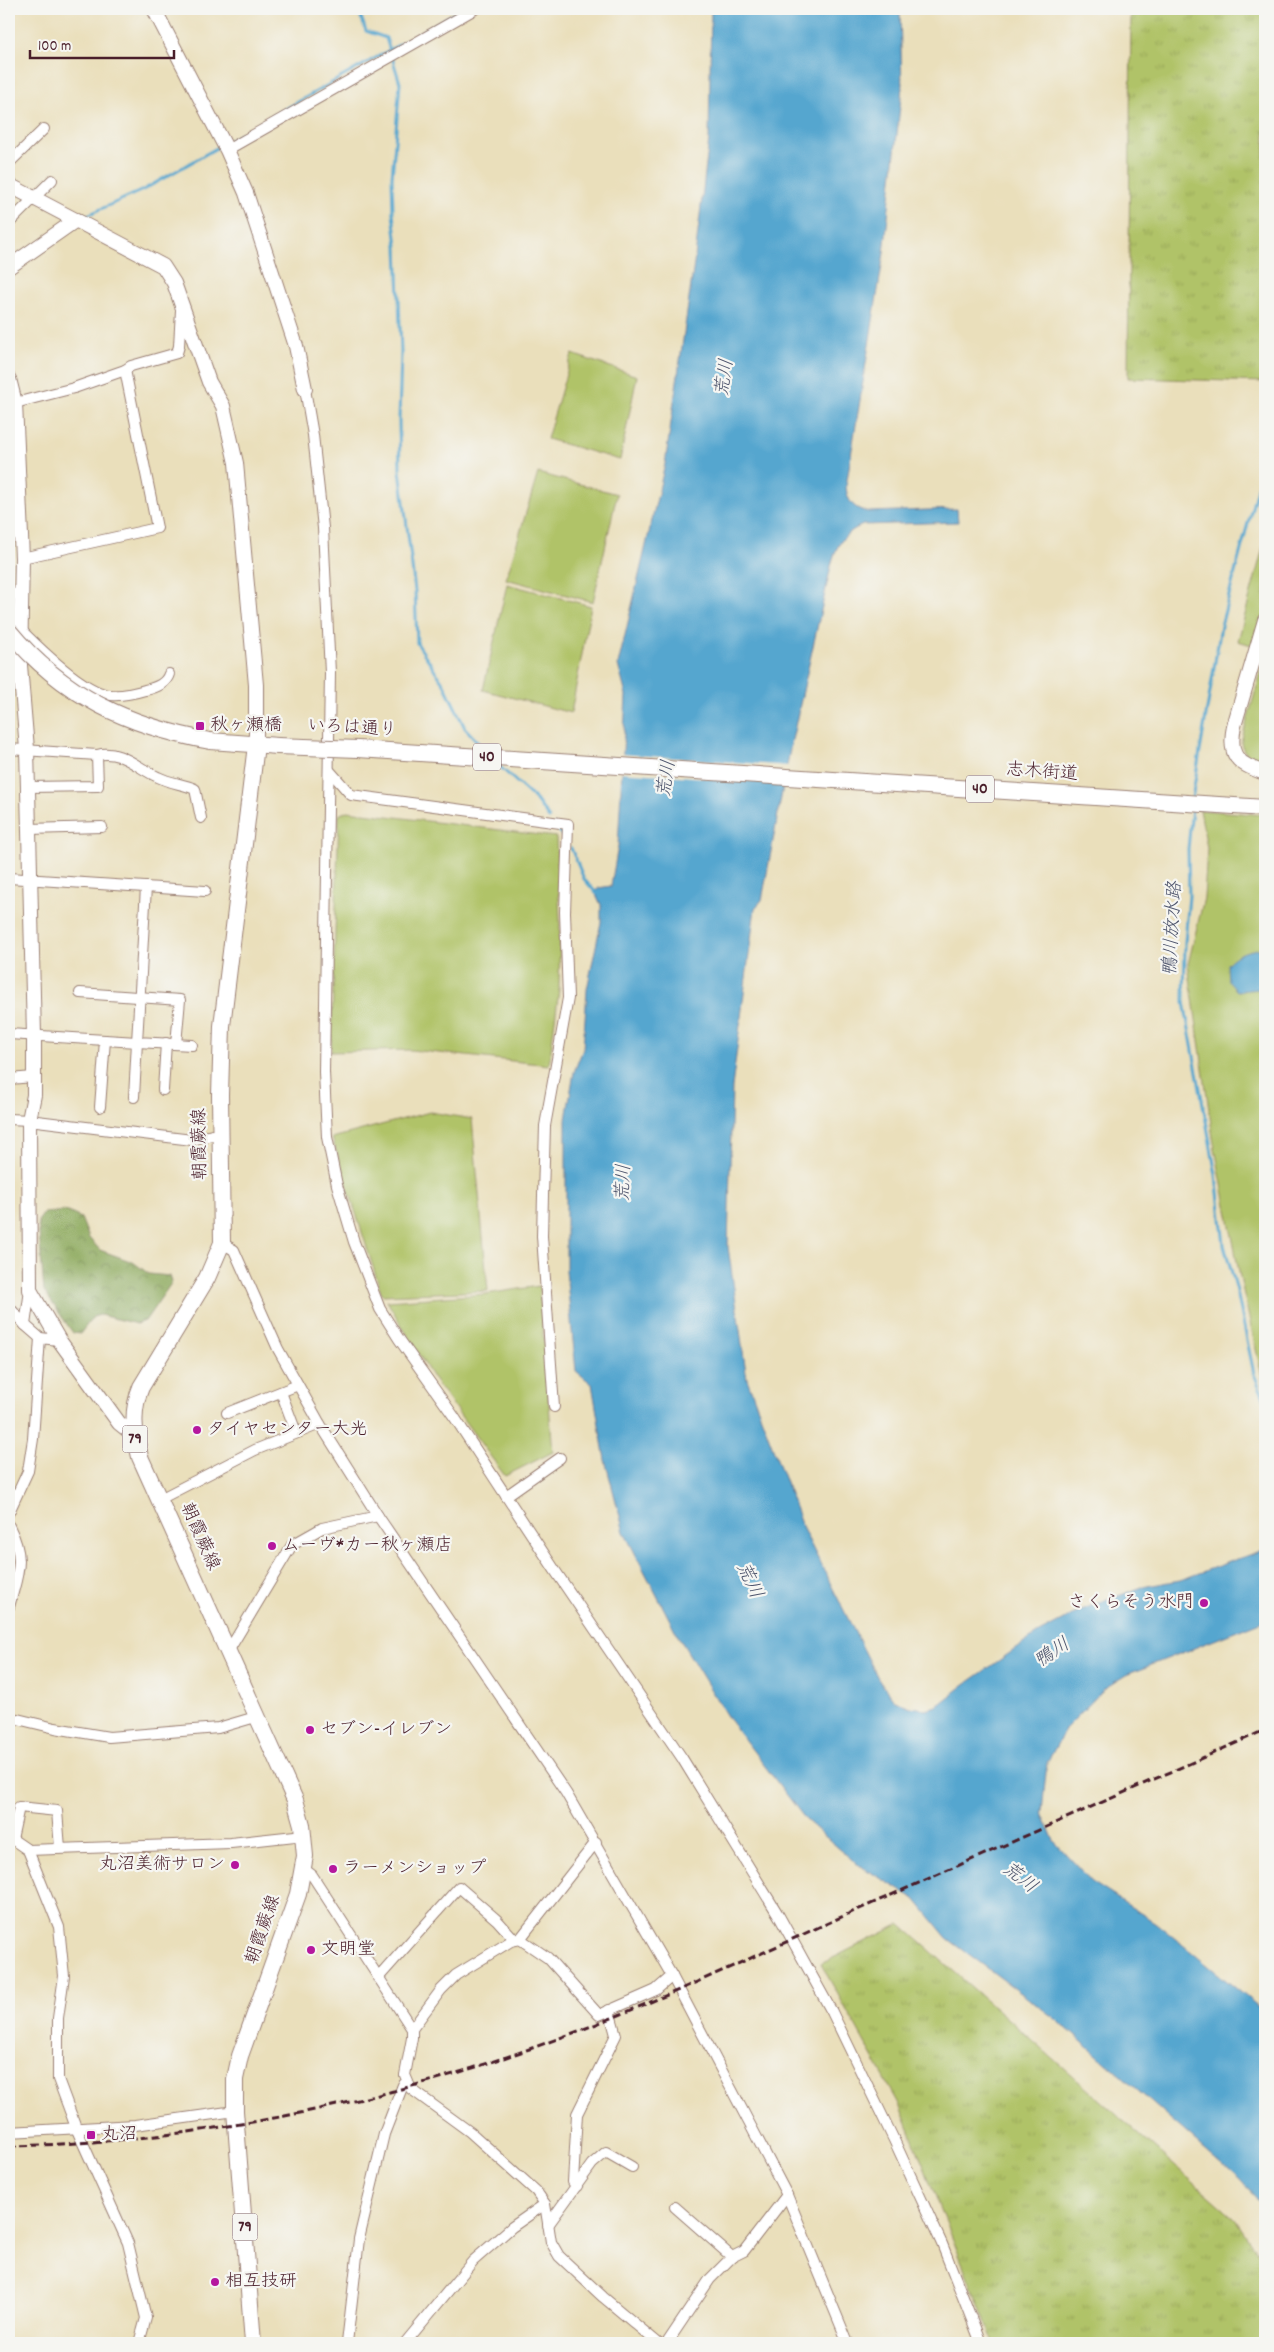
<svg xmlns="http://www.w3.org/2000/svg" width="1274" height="2352" font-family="Dekko,'Klee One',sans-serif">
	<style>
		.grass { fill: url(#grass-tufts); stroke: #7d7149 }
		.forest { fill: url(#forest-crowns); stroke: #6b6444 }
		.green { fill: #b0c367; stroke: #7d7149 }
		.water { fill: #54a6cf; stroke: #4f627d }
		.pier { fill: #eadfbb }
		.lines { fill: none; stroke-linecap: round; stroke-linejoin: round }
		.stream { stroke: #54a6cf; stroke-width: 3 }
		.minor-casing { stroke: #9a7f73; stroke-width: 12 }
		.tertiary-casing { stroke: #9a7f73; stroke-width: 16 }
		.primary-casing { stroke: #9a7f73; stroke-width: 18 }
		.minor { stroke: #fff; stroke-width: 10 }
		.tertiary { stroke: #fff; stroke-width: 14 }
		.primary { stroke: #fff; stroke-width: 16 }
		.rail { stroke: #4a1f2b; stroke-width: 3; stroke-dasharray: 8 4; stroke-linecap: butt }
		.primary-bridge-casing { stroke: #9a7f73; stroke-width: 18; stroke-linecap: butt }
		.primary-bridge { stroke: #fff; stroke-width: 16 }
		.poi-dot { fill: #b5179e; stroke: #f6f6f2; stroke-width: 2 }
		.labels { text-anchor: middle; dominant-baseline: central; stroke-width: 4.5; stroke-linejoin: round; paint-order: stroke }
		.shield { fill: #f6f6f2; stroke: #7e6067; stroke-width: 1 }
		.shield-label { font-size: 16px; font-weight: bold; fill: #4a1f2b }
		.poi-label { font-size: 18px; fill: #4a1f2b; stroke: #f6f6f2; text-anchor: start }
		.street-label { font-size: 18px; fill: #4a1f2b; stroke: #f6f6f2 }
		.water-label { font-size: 19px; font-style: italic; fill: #4e556d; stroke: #f6f6f2 }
	</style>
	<defs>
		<pattern id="grass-tufts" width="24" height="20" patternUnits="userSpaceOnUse" patternTransform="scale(1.25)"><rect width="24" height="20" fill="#b0c367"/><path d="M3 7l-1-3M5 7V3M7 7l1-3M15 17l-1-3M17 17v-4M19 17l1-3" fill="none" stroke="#99a75a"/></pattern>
		<pattern id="forest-crowns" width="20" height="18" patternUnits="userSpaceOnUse" patternTransform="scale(1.25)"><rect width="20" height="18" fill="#8ca95c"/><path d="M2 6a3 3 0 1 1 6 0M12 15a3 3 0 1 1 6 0" fill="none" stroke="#74894c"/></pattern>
	</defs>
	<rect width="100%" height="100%" fill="#f6f6f2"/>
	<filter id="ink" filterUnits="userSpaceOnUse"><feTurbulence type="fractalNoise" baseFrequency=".02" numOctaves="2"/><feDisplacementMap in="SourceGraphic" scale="10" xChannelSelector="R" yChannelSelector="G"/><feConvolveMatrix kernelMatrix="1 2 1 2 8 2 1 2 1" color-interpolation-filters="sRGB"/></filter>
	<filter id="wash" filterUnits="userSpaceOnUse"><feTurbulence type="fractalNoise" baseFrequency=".0096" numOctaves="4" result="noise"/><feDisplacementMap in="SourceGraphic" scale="20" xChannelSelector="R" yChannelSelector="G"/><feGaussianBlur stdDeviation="1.12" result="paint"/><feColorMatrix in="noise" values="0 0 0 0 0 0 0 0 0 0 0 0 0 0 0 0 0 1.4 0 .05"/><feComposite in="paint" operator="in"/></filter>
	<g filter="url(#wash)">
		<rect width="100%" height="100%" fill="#eadfbb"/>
		<g class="grass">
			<path d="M1131,9h134v373l-137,-4z"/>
			<path d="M900,1924l335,295 30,45v79h-271l-95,-239 -78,-140z"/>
		</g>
		<path class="forest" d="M66,1211l15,7 8,20 11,12 33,12 16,12 21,2 2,6 -27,39 -8,3 -37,-9 -7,2 -13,17 -7,-1 -29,-42 -6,-70 6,-8z"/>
		<g class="green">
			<path d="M572,354l65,22 -17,84 -73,-21z"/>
			<path d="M538,473l79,21 -24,108 -87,-23z"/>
			<path d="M1265,540v109l-27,-8z"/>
			<path d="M507,584l84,22 -20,107 -88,-23z"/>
			<path d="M1265,658v105c-12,-3 -22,-8 -24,-21z"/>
			<path d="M1200,810l65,5v575l-25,-113 -27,-139 -25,-174 16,-66 3,-50z"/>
			<path d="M347,811l209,26 4,82 -1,71 -10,75 -138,-15 -80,2 8,-237z"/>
			<path d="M430,1112l42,7 16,172 -106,4 -50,-157z"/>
			<path d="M539,1286l14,166 -48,24 -72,-98 -46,-77 99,-7z"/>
		</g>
		<g class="water">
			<path d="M711,9h189l2,79 -18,165 -38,233c1,15 7,23 23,26l88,-3 1,13 -95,3c-20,8 -27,21 -32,41l-41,183 -28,151 -7,8 -23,179 -4,160 19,132 57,152 76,151 15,19 16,6 14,2 12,-3 27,-21 73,-51 49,-26 56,-21 38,-7 85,-31v71l-139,55 -21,13 -39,40 -19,35 -5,49 12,29 38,41 64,41 109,89v194l-27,-28 -181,-158 -110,-82 -32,-39 -58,-35 -51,-44 -78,-102 -50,-82 -54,-104 -19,-72 -13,-76 -16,-13 -10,-100v-152l8,-47 9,-23 4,-60 14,-67v-17l-6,-13 3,-4 13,-2 7,-40 8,-151 -8,-30 47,-201 30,-207 14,-118z"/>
			<path d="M1265,948v45l-6,-4 -22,2 -9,-10 -1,-17c11,-12 22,-14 38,-16z"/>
		</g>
		<path class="pier" d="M620,754l169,12 -3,17 -167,-11z"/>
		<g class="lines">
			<g class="stream">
				<path d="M358,9l8,22 20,7 14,45 -8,94 1,36 4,33 4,106 -2,68 1,50 15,121 2,52 27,41 21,44 21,23"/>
				<path d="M227,142l235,-133"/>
				<path d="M83,217l60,-27 77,-44"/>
				<path d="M497,764l39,36 13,18"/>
				<path d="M1192,799l29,-173 44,-168"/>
				<path d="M1192,808l-4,41 1,47 -4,46 -1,60 32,173 8,70 12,42 18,87 11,26"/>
				<path d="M555,825l9,13"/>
				<path d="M571,848l13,31 13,15"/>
			</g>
		</g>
	</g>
	<g filter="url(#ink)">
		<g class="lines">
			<g class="minor-casing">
				<g id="minor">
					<path d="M227,150l248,-141"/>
					<path d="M9,163l35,-34"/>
					<path d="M9,223l43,-43"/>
					<path d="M305,389l8,46 10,93 7,145 -6,399 3,65 10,48 17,57 26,67 19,30 56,79 101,154 126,186 97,158 53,96 62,128 48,104 39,99"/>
					<path d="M15,403l59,-15 51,-18 6,-4 46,-13 2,-7 2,-36"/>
					<path d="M22,558l135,-30 -32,-158"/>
					<path d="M9,593l12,2"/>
					<path d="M21,630c18,18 64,64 90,65 11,1 24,-2 34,-5 10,-2 21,-6 24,-16"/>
					<path d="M9,650l11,15"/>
					<path d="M9,749l88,6 1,31 -70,1"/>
					<path d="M97,755c24,-6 40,13 61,22 12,6 25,7 37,12l6,29"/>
					<path d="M329,770l22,25 217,29 -3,88 3,86 -23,128 -2,69 -1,41 12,171"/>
					<path d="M29,829l73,-2"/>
					<path d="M9,878l196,13"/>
					<path d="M146,887l-9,155 55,3"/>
					<path d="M80,993l100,7 -4,44"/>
					<path d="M9,1034l128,8 -3,55"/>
					<path d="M9,1079l25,-2"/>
					<path d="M163,1090l3,-47"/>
					<path d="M100,1107l5,-67"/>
					<path d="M9,1119l20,1 163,20 20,-5h10"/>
					<path d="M222,1243l12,7 44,99 42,75 58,92 188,277 106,183 115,219 61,148"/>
					<path d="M9,1307l16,18 5,-35"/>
					<path d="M25,1325l15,13"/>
					<path d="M281,1392l15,40"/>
					<path d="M227,1413l71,-28"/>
					<path d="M506,1496l54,-38"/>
					<path d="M160,1499l95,-49 65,-26"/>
					<path d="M9,1512l19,-41 5,-32 7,-101 19,2"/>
					<path d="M9,1526c17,34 9,46 0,81"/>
					<path d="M229,1650l63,-105 30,-17 56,-12"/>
					<path d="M9,1717l46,11 54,9 109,-9 41,-12"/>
					<path d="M9,1837l19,13 203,-7 73,-8"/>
					<path d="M12,1839l7,-32 38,4 3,37"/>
					<path d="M28,1850l31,77 5,49 -6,42v61l19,51 51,113 18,75 -7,25"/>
					<path d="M304,1869l8,6 100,154v9l-7,37 6,14 59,43 66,59 9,13 6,38 8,14 44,41 55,46"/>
					<path d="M520,1939l28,19 51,57 57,-25 16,-14"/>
					<path d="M378,1978l81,-91 38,33 18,20"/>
					<path d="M412,2029l29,-39 15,-15 55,-34 9,-2 76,-97"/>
					<path d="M9,2132l126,-7 100,-14"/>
					<path d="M577,2186l-4,-4 4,-68 39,-79 -7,-25"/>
					<path d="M675,2207l57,50"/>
					<path d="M548,2225l44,-61 14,-12 26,15"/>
					<path d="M347,2343l12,-104 25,-105 19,-49 4,-3"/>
					<path d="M405,2343l68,-82 39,-34 33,-23"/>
					<path d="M667,2343l43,-64 22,-22 12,-6 43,-56"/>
				</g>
			</g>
			<g class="tertiary-casing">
				<g id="tertiary">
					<path d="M154,9l73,141 19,43 50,153 9,43"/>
					<path d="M9,185l154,81 11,17 35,99 14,24 13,57 20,222v60"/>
					<path d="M9,267l67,-47"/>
					<path d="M9,379l6,24 7,155 -2,107 7,84 7,287v59l-5,25 1,170 29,50 60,83 15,12"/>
					<path d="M1265,620l-31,106c-6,30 3,38 31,47"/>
				</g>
			</g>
			<g class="primary-casing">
				<g id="primary">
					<path d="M210,741l68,5"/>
					<path d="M696,771l569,37"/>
					<path d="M253,2343l-18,-232v-32l5,-23 58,-162 7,-38 -3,-31 -7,-25 -155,-343c-6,-25 -9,-46 1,-70l66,-109 15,-35 -2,-148 2,-69 34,-281"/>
				</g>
			</g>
			<use href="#minor" class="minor"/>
			<use href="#tertiary" class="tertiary"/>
			<use href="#primary" class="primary"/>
			<path class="rail" d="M9,2146c183,-4 365,-40 537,-103 103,-37 202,-84 302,-129 139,-61 278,-122 417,-184"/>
			<g class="primary-bridge-casing">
				<g id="primary-bridge">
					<path d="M9,631c54,65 119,95 201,110"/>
					<path d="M278,746l80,3 338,22"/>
				</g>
			</g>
			<use href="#primary-bridge" class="primary-bridge"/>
		</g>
	</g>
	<g class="poi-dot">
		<rect x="195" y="721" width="10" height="10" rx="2.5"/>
		<circle cx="197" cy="1430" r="5"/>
		<circle cx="272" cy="1546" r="5"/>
		<circle cx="1204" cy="1603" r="5"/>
		<circle cx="310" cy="1730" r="5"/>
		<circle cx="235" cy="1865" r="5"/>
		<circle cx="333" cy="1869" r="5"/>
		<circle cx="311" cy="1950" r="5"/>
		<rect x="86" y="2130" width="10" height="10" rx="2.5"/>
		<circle cx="215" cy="2282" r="5"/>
	</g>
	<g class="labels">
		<g class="shield">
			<rect x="473" y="743.5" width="28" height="27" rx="4"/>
			<rect x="966" y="775.5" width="28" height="27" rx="4"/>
			<rect x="122.5" y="1425.5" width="25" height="27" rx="4"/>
			<rect x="232.5" y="2213.5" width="25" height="27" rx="4"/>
		</g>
		<g class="shield-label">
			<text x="487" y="757">40</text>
			<text x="980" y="789">40</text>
			<text x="135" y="1439">79</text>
			<text x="245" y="2227">79</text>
		</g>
		<g class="poi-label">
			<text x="210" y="726">秋ヶ瀬橋</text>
			<text x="207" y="1430">タイヤセンター大光</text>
			<text x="282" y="1546">ムーヴ*カー秋ヶ瀬店</text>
			<text x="1194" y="1603" text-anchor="end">さくらそう水門</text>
			<text x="320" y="1730">セブン-イレブン</text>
			<text x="225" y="1865" text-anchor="end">丸沼美術サロン</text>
			<text x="343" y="1869">ラーメンショップ</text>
			<text x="321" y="1950">文明堂</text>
			<text x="101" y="2135">丸沼</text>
			<text x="225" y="2282">相互技研</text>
		</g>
		<g class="street-label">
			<text transform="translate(352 729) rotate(3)">いろは通り</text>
			<text transform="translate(1042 773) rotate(4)">志木街道</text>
			<text transform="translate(201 1144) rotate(-91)">朝霞蕨線</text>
			<text transform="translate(199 1537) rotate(66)">朝霞蕨線</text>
			<text transform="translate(264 1930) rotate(-71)">朝霞蕨線</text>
		</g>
		<g class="water-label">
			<text transform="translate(726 378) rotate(-82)">荒川</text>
			<text transform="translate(668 779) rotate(-82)">荒川</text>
			<text transform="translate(1174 929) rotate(-87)">鴨川放水路</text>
			<text transform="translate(625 1183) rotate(-88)">荒川</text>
			<text transform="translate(748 1581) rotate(65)">荒川</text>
			<text transform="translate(1053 1654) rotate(-34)">鴨川</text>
			<text transform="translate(1019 1879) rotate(38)">荒川</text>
		</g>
	</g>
	<rect width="1274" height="2352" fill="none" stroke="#f6f6f2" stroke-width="30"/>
	<path d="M30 50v8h144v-8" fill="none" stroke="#4a1f2b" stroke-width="2.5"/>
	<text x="38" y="50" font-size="15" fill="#4a1f2b" stroke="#f6f6f2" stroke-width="4" paint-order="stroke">100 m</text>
</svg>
